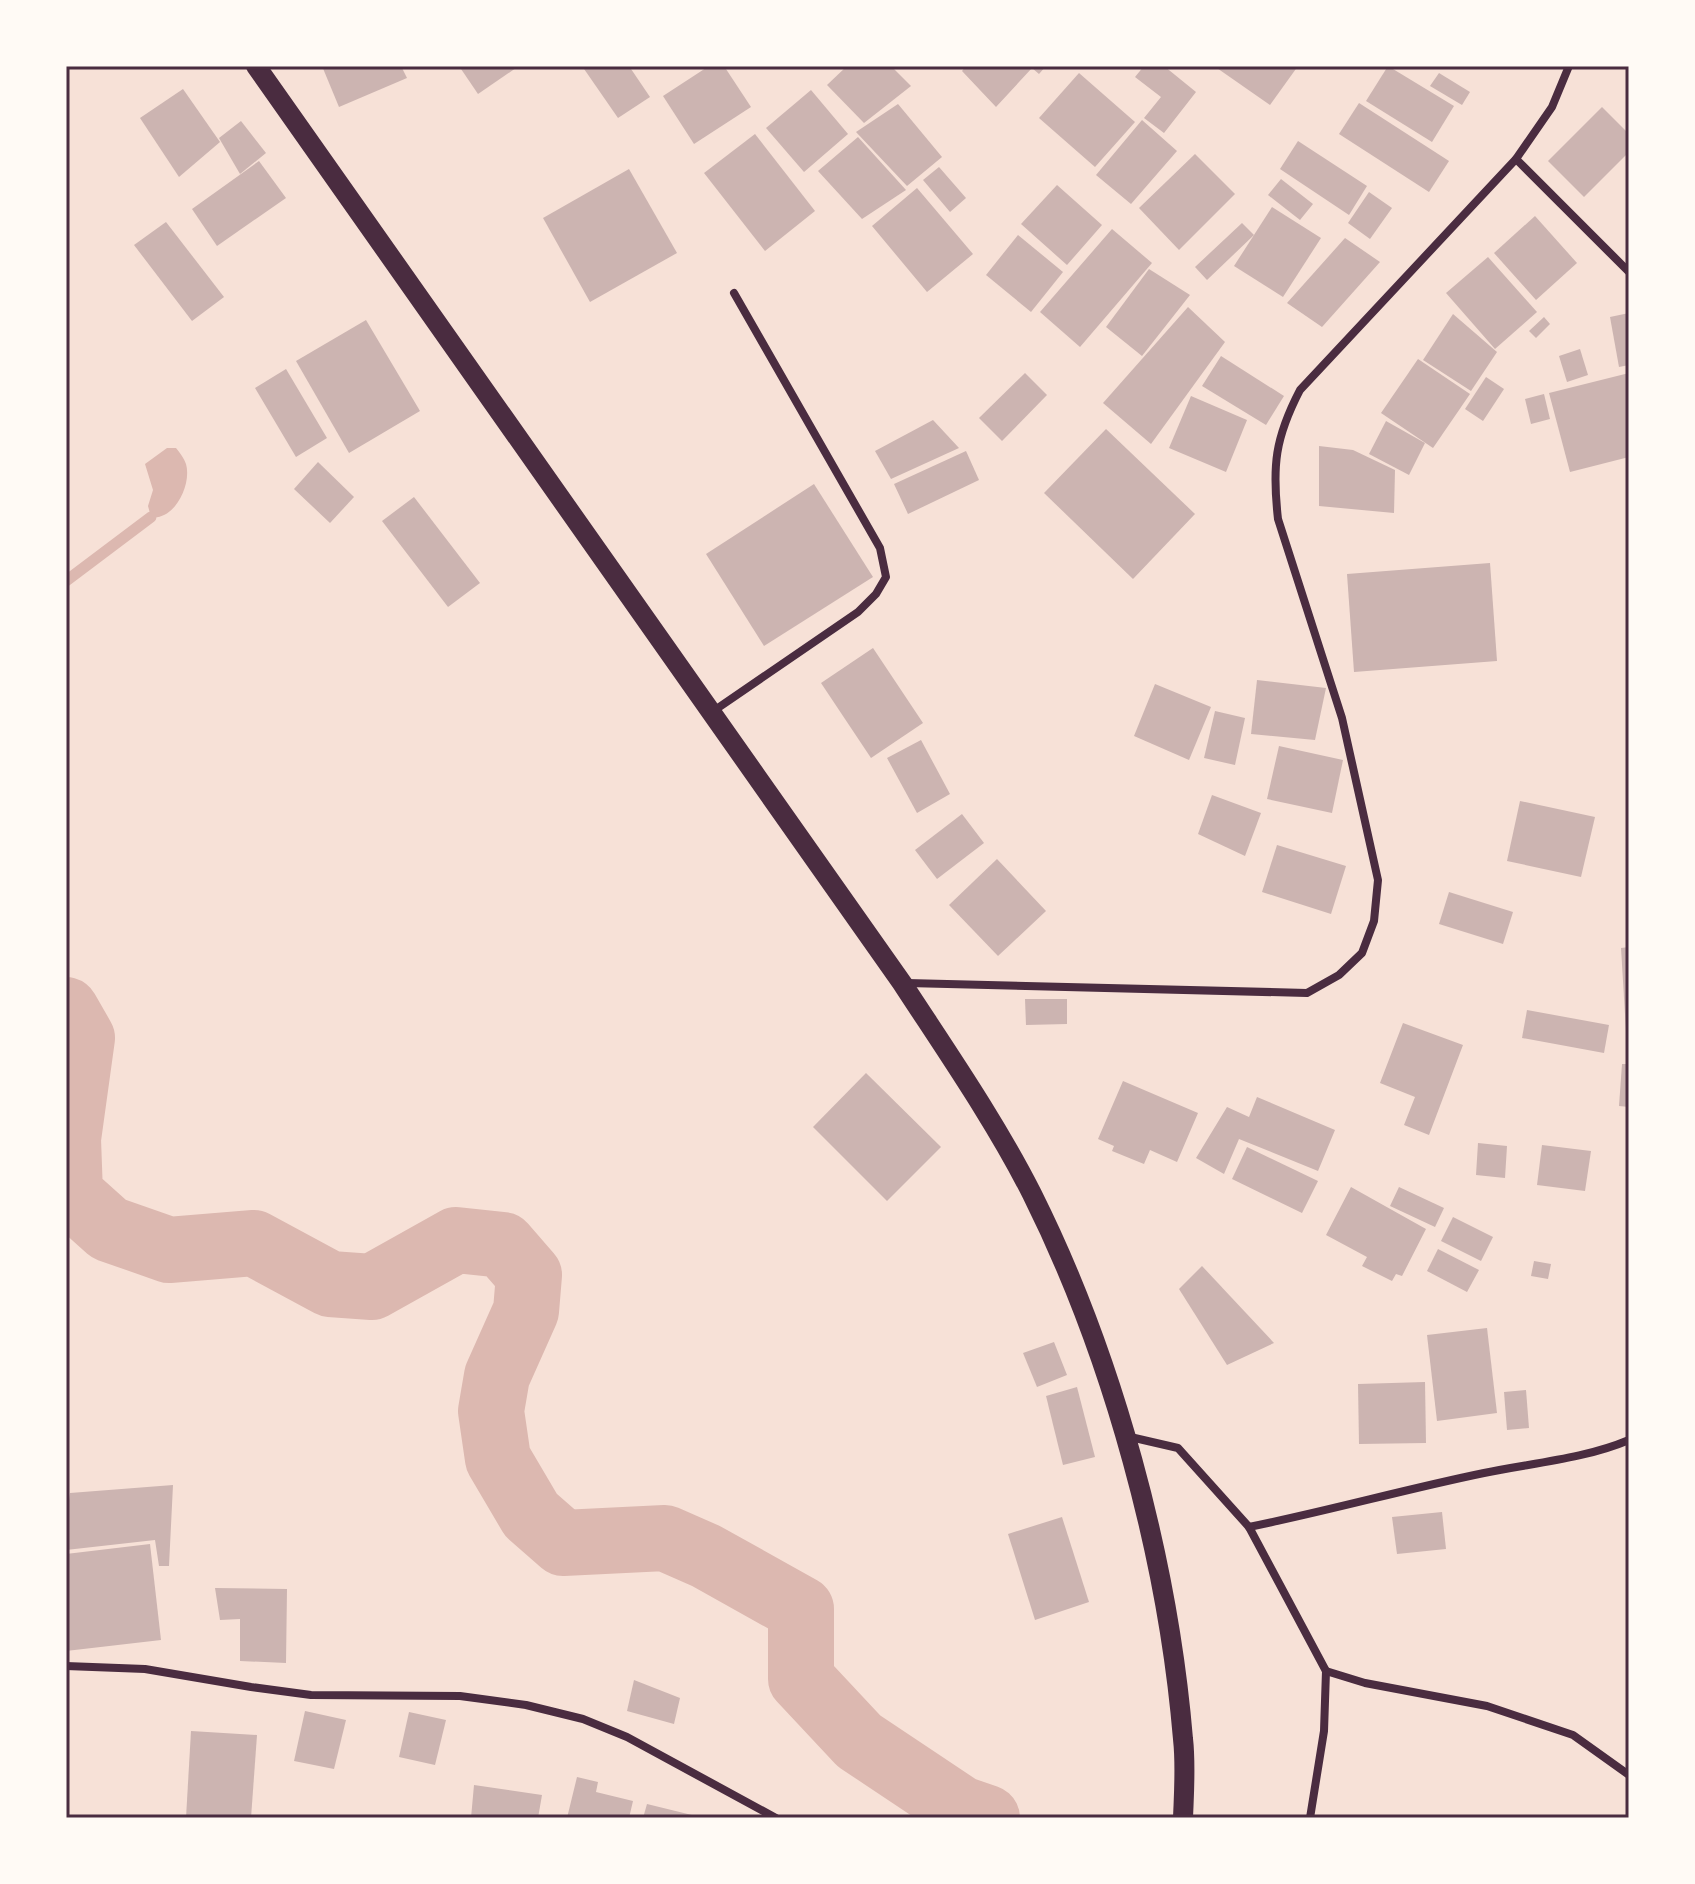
<svg xmlns="http://www.w3.org/2000/svg" width="1695" height="1884" font-family="'Source Serif 4',serif">
	<style>
		.water { fill: #dcb8b0 }
		.lines { fill: none; stroke-linecap: round; stroke-linejoin: round }
		.stream { stroke: #dcb8b0; stroke-width: 11 }
		.river { stroke: #dcb8b0; stroke-width: 66 }
		.building { fill: #ccb4b1 }
		.minor { stroke: #4a2c40; stroke-width: 8 }
		.primary { stroke: #4a2c40; stroke-width: 20 }
		.neatline { fill: none; stroke: #4a2c40; stroke-width: 3 }
	</style>
	<rect width="100%" height="100%" fill="#f7e1d7"/>
	<path class="water" d="M167,448h9c4,5 8,10 10,16 6,21 -12,57 -35,53l-3,-11 5,-16 -8,-26z"/>
	<g class="lines">
		<path class="stream" d="M66,581l85,-64"/>
		<path class="river" d="M66,1010l16,28 -14,101 2,55 39,35 60,21 85,-7 76,41 42,3 84,-47 47,5 26,30 -3,36 -29,65 -6,35 7,48 33,56 32,28 102,-5 41,18 95,53v70l58,62 102,68 26,9"/>
	</g>
	<g class="building">
		<path d="M322,66h79l6,12 -68,29z"/>
		<path d="M459,66h56l1,2 -38,26z"/>
		<path d="M582,66h47l21,31 -32,21z"/>
		<path d="M709,66h15l27,41 -57,37 -31,-48z"/>
		<path d="M847,66h44l20,20 -47,37 -37,-38z"/>
		<path d="M966,66h80l-7,8 -7,-6 -36,39 -34,-36z"/>
		<path d="M1144,66h20l32,26 -32,41 -20,-15 17,-21 -26,-20z"/>
		<path d="M1214,66h84l-28,39z"/>
		<path d="M1388,66l66,40 -22,36 -66,-41z"/>
		<path d="M1079,73l56,49 -40,45 -56,-49z"/>
		<path d="M1439,73l31,19 -8,13 -32,-19z"/>
		<path d="M183,89l37,53 -41,35 -39,-59z"/>
		<path d="M811,90l37,44 -44,38 -38,-44z"/>
		<path d="M1359,103l90,58 -20,31 -90,-58z"/>
		<path d="M898,104l44,53 -35,29 -51,-54z"/>
		<path d="M1602,107l27,27v18l-45,45 -36,-36z"/>
		<path d="M1142,120l35,31 -46,53 -35,-29z"/>
		<path d="M241,121l25,32 -26,21 -21,-36z"/>
		<path d="M755,134l60,77 -50,40 -61,-78z"/>
		<path d="M858,137l48,53 -44,29 -44,-48z"/>
		<path d="M1298,141l69,45 -18,29 -69,-46z"/>
		<path d="M1195,154l40,40 -56,56 -40,-42z"/>
		<path d="M259,161l27,37 -69,48 -25,-37z"/>
		<path d="M939,167l27,31 -16,14 -27,-32z"/>
		<path d="M629,169l48,84 -87,49 -47,-84z"/>
		<path d="M1281,179l32,25 -13,16 -32,-25z"/>
		<path d="M1057,185l45,40 -35,40 -46,-41z"/>
		<path d="M917,188l56,66 -46,38 -55,-66z"/>
		<path d="M1369,192l23,16 -22,31 -22,-16z"/>
		<path d="M1272,207l49,31 -38,59 -49,-31z"/>
		<path d="M1535,216l42,47 -41,37 -42,-47z"/>
		<path d="M166,222l58,75 -32,24 -58,-76z"/>
		<path d="M1242,223l12,12 -47,45 -12,-13z"/>
		<path d="M1112,229l40,34 -72,84 -40,-35z"/>
		<path d="M1018,235l45,37 -32,40 -45,-37z"/>
		<path d="M1345,238l35,24 -58,65 -35,-24z"/>
		<path d="M1488,257l49,55 -42,37 -49,-56z"/>
		<path d="M1149,269l41,26 -48,61 -36,-29z"/>
		<path d="M1188,307l37,35 -74,102 -48,-41z"/>
		<path d="M1629,313v52l-10,2 -9,-50z"/>
		<path d="M1453,314l44,38 -26,39 -48,-31z"/>
		<path d="M1544,317l6,7 -14,14 -7,-7z"/>
		<path d="M366,320l54,91 -71,42 -53,-92z"/>
		<path d="M1580,349l8,26 -21,7 -8,-26z"/>
		<path d="M1221,356l63,40 -18,29 -64,-39z"/>
		<path d="M1418,359l52,35 -37,54 -52,-35z"/>
		<path d="M286,369l41,69 -31,19 -41,-69z"/>
		<path d="M1025,373l22,22 -45,46 -23,-23z"/>
		<path d="M1629,373v84l-59,15 -21,-79z"/>
		<path d="M1486,377l18,12 -21,32 -18,-12z"/>
		<path d="M1544,394l6,25 -19,5 -6,-25z"/>
		<path d="M1191,396l56,24 -21,52 -57,-24z"/>
		<path d="M933,420l26,28 -68,31 -16,-28z"/>
		<path d="M1386,421l39,22 -16,32 -40,-21z"/>
		<path d="M1106,429l89,85 -62,65 -89,-86z"/>
		<path d="M1319,446l34,4 42,20 -1,43 -75,-7z"/>
		<path d="M966,451l13,29 -71,34 -14,-30z"/>
		<path d="M318,462l36,35 -24,26 -36,-34z"/>
		<path d="M814,484l59,93 -109,69 -58,-92z"/>
		<path d="M414,497l66,86 -32,24 -66,-86z"/>
		<path d="M1490,563l7,98 -143,11 -7,-98z"/>
		<path d="M873,648l50,75 -52,35 -50,-75z"/>
		<path d="M1257,680l69,8 -11,52 -64,-6z"/>
		<path d="M1155,684l56,23 -22,53 -55,-24z"/>
		<path d="M1215,711l30,7 -10,47 -31,-7z"/>
		<path d="M921,740l29,54 -33,19 -30,-55z"/>
		<path d="M1279,746l64,14 -11,53 -65,-14z"/>
		<path d="M1212,795l49,18 -16,43 -47,-22z"/>
		<path d="M1520,801l75,16 -14,60 -74,-16z"/>
		<path d="M962,814l22,29 -47,36 -22,-29z"/>
		<path d="M1277,845l69,21 -15,48 -69,-22z"/>
		<path d="M997,859l49,52 -48,45 -49,-51z"/>
		<path d="M1449,892l64,20 -10,32 -64,-20z"/>
		<path d="M1629,947v100h-2l-6,-99z"/>
		<path d="M1025,999h42v25l-41,1z"/>
		<path d="M1527,1010l82,15 -5,28 -82,-15z"/>
		<path d="M1403,1023l60,22 -34,90 -25,-10 11,-28 -35,-14z"/>
		<path d="M1622,1064h7v43l-10,-1z"/>
		<path d="M866,1073l75,74 -54,54 -74,-74z"/>
		<path d="M1123,1081l75,32 -21,49 -27,-12 -6,14 -32,-13 2,-5 -16,-7z"/>
		<path d="M1257,1097l78,33 -17,41 -79,-32 -15,35 -28,-16 31,-51 22,10z"/>
		<path d="M1478,1143l29,3 -2,32 -29,-3z"/>
		<path d="M1542,1145l49,6 -6,40 -48,-6z"/>
		<path d="M1247,1147l71,34 -16,32 -70,-34z"/>
		<path d="M1351,1187l75,42 -24,47 -6,-2 -4,7 -30,-15 5,-9 -41,-22z"/>
		<path d="M1399,1187l45,21 -9,19 -45,-21z"/>
		<path d="M1453,1217l40,20 -12,24 -40,-20z"/>
		<path d="M1438,1249l41,21 -12,22 -40,-21z"/>
		<path d="M1534,1261l17,3 -3,15 -17,-3z"/>
		<path d="M1202,1266l72,77 -47,22 -48,-76z"/>
		<path d="M1487,1328l10,85 -60,8 -10,-86z"/>
		<path d="M1054,1342l13,33 -30,12 -14,-34z"/>
		<path d="M1425,1382l1,61 -67,1 -1,-60z"/>
		<path d="M1077,1387l18,70 -32,8 -17,-69z"/>
		<path d="M1526,1390l3,38 -22,2 -3,-38z"/>
		<path d="M173,1485l-4,81h-10l-4,-26 -89,10v-28l4,-29z"/>
		<path d="M1442,1512l4,37 -49,5 -5,-37z"/>
		<path d="M1062,1517l27,85 -54,18 -27,-86z"/>
		<path d="M150,1544l11,96 -95,11v-97z"/>
		<path d="M215,1588l72,1 -1,74 -46,-2v-42l-20,1z"/>
		<path d="M634,1680l46,18 -6,26 -47,-13z"/>
		<path d="M305,1711l41,9 -12,49 -40,-8z"/>
		<path d="M409,1712l37,8 -11,45 -36,-8z"/>
		<path d="M191,1731l66,4 -6,83h-65z"/>
		<path d="M577,1777l21,5 -2,10 37,9 -4,17h-62z"/>
		<path d="M474,1785l68,10 -4,23h-67z"/>
		<path d="M647,1804l53,13v1h-57z"/>
	</g>
	<g class="lines">
		<g class="minor">
			<path d="M1516,159l113,113"/>
			<path d="M712,712l146,-100 18,-18 10,-17 -6,-29 -146,-255"/>
			<path d="M907,983l400,10 32,-18 23,-22 12,-32 4,-41 -36,-162 -64,-199c-6,-53 -3,-81 22,-129l216,-231 36,-52 17,-41"/>
			<path d="M1126,1436l52,12 71,79 77,144 -2,60 -14,87"/>
			<path d="M1249,1527c79,-16 157,-38 235,-54 48,-10 100,-14 145,-33"/>
			<path d="M66,1666l79,3 106,18 60,8 149,1 66,9 57,14 44,18 149,81"/>
			<path d="M1326,1671l39,12 122,23 86,29 56,40"/>
		</g>
		<path class="primary" d="M256,66l646,917c45,69 93,138 130,211 81,162 136,365 151,545 3,26 1,53 0,79"/>
	</g>
	<rect width="1695" height="1884" fill="none" stroke="#fffaf5" stroke-width="136"/>
	<rect x="68" y="68" width="1559" height="1748" class="neatline"/>
</svg>
